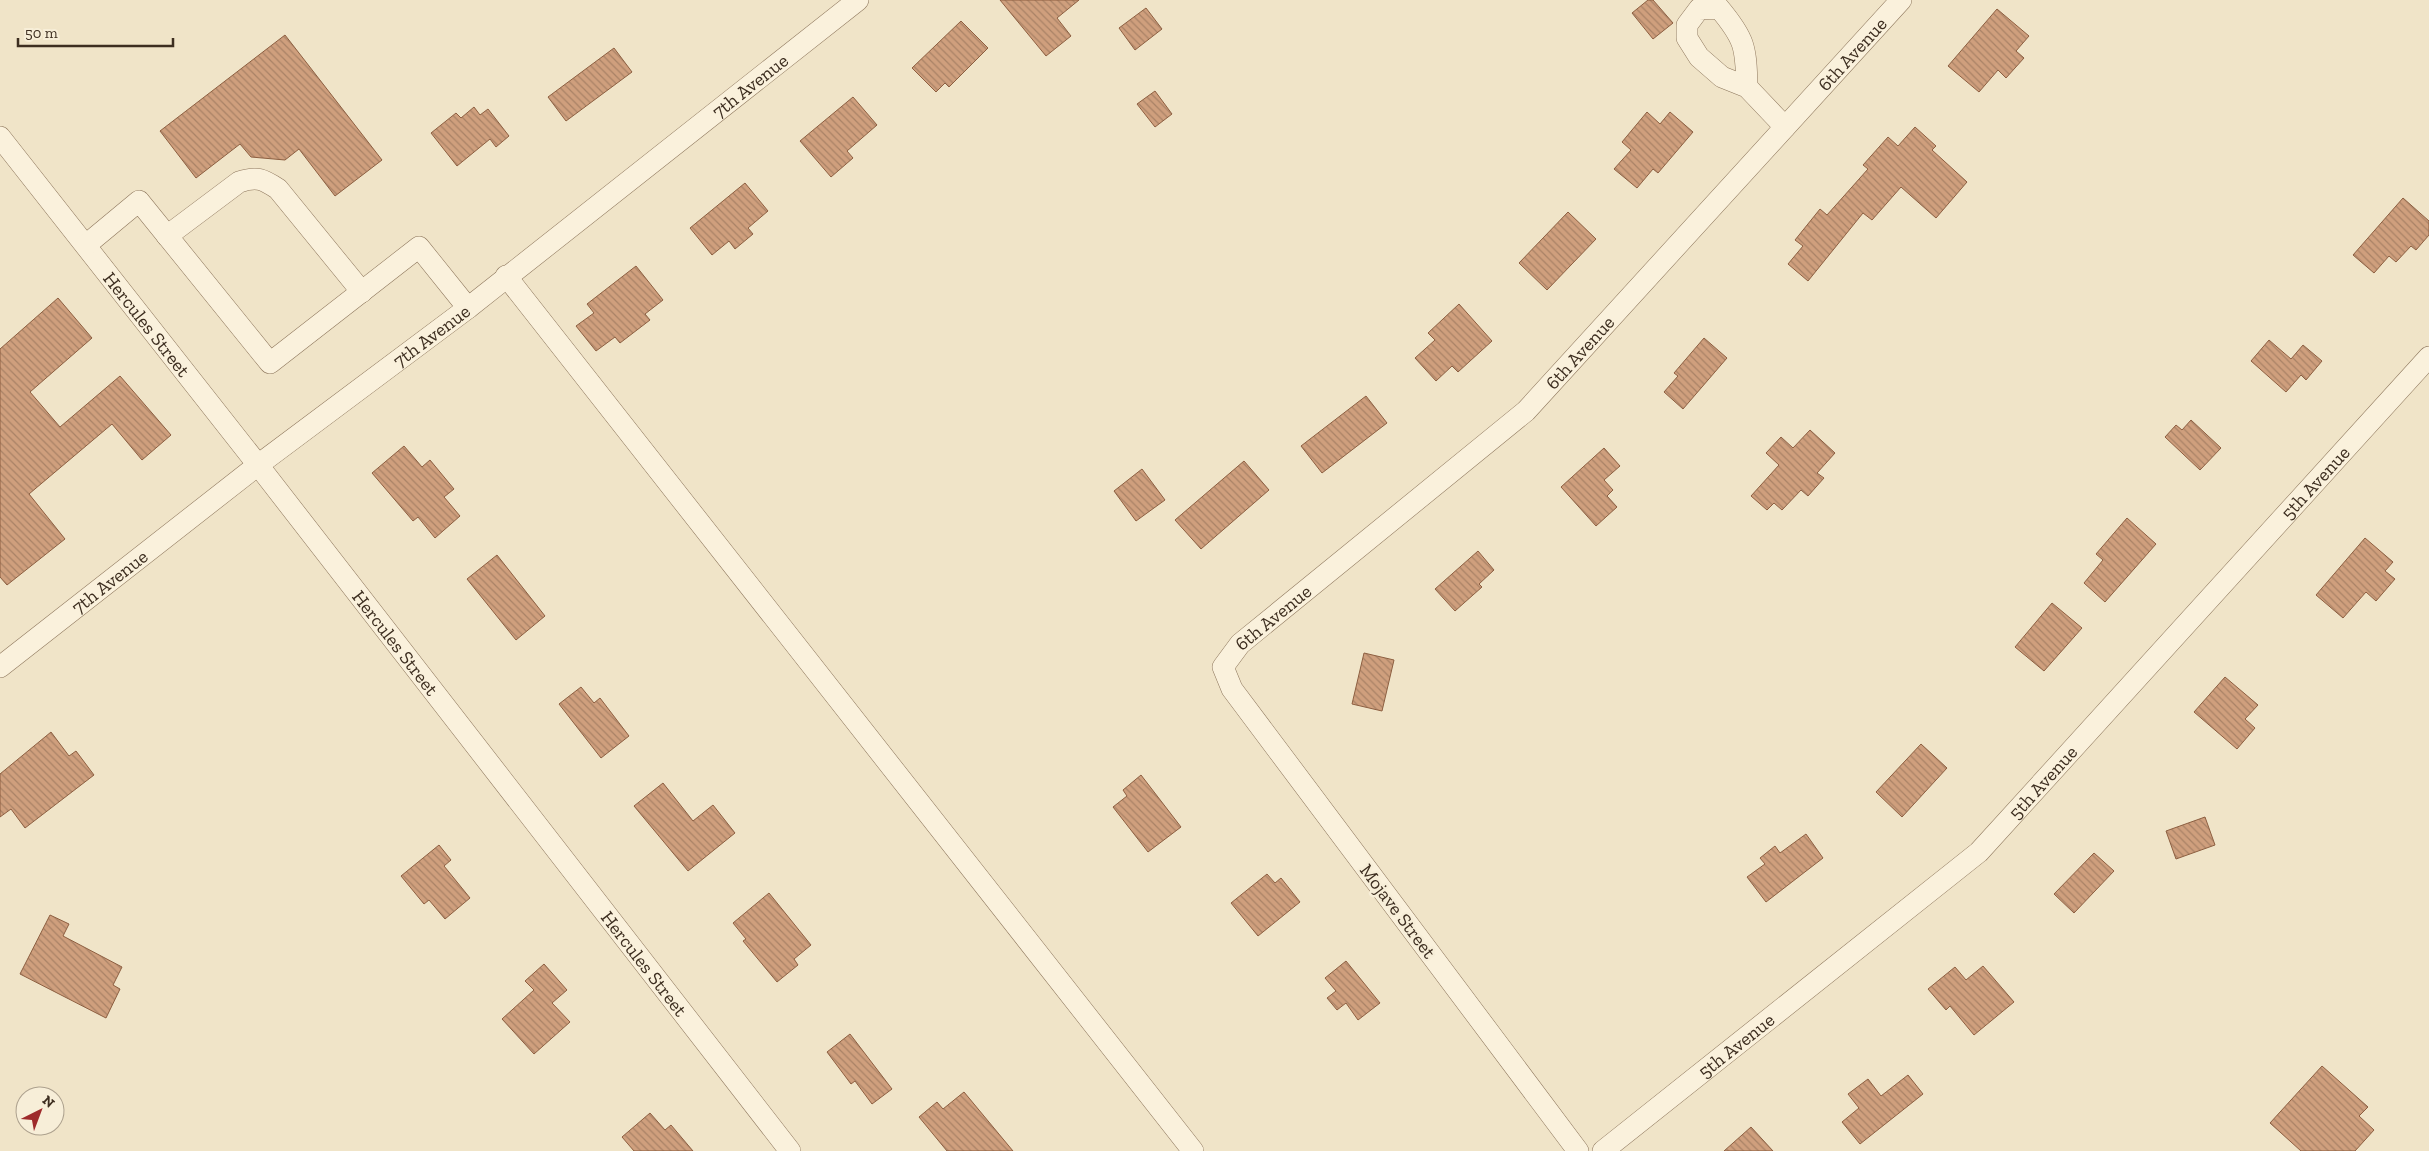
<svg xmlns="http://www.w3.org/2000/svg" width="2429" height="1151" font-family="'Zilla Slab',serif">
	<style>
		.building { fill: url(#building-back-hatch); stroke: #8d5f41 }
		.lines { fill: none; stroke-linecap: round; stroke-linejoin: round }
		.minor-casing { stroke: #8d765c; stroke-width: 22 }
		.minor { stroke: #faf1dc; stroke-width: 21 }
		.labels { text-anchor: middle; dominant-baseline: central; stroke-width: 5; stroke-linejoin: round; paint-order: stroke }
		.street-label { font-size: 19px; fill: #3d2e20; stroke: #f7eed8 }
	</style>
	<defs>
		<pattern id="building-back-hatch" width="6" height="6" patternUnits="userSpaceOnUse" patternTransform="scale(1.25)"><rect width="6" height="6" fill="#cf9f7d"/><path d="M-1 5l2 2M0 0l6 6M5-1l2 2" fill="none" stroke="#a98266"/></pattern>
	</defs>
	<rect width="100%" height="100%" fill="#f0e4c8"/>
	<g class="building">
		<path d="M1000,0h79l-22,18 14,18 -25,20z"/>
		<path d="M1648,0h5l20,23 -20,16 -21,-26z"/>
		<path d="M1146,8l16,21 -27,21 -16,-22z"/>
		<path d="M1997,9l32,27 -13,15 8,7 -18,20 -8,-8 -19,22 -31,-26z"/>
		<path d="M961,21l27,27 -39,39 -4,-4 -9,9 -24,-24z"/>
		<path d="M285,35l97,125 -47,36 -36,-47 -14,11 -34,-3 -11,-13 -44,34 -36,-47z"/>
		<path d="M614,48l18,24 -66,49 -18,-24z"/>
		<path d="M1155,91l17,23 -17,13 -18,-23z"/>
		<path d="M853,97l24,28 -30,26 6,7 -22,19 -31,-36z"/>
		<path d="M474,107l6,8 8,-6 21,27 -13,11 -6,-8 -33,27 -26,-33 25,-20 5,5z"/>
		<path d="M1647,112l13,12 10,-12 23,20 -35,41 -5,-4 -16,19 -23,-19 17,-19 -9,-8z"/>
		<path d="M1915,127l21,19 -4,4 35,32 -31,36 -35,-31 -29,33 -9,-7 -55,68 -20,-17 15,-18 -8,-6 25,-31 7,6 41,-46 -5,-4 25,-28 10,9z"/>
		<path d="M745,183l23,28 -20,17 5,6 -18,15 -6,-8 -17,14 -22,-27z"/>
		<path d="M2403,198l26,23v14l-13,15 -5,-4 -15,16 -7,-6 -15,17 -21,-18z"/>
		<path d="M1568,212l28,27 -49,51 -28,-27z"/>
		<path d="M636,266l27,34 -18,14 5,6 -30,23 -5,-6 -19,14 -20,-25 18,-13 -7,-9z"/>
		<path d="M58,298l34,40 -62,54 30,35 60,-51 51,59 -29,25 -30,-36 -83,70 36,45 -58,46 -7,-8v-228z"/>
		<path d="M1459,304l33,37 -34,31 -6,-6 -16,15 -21,-23 20,-18 -7,-7z"/>
		<path d="M1704,338l23,20 -44,51 -19,-17 14,-16 -4,-3z"/>
		<path d="M2269,340l22,19 12,-14 19,16 -16,19 -5,-5 -15,17 -35,-31z"/>
		<path d="M1366,396l21,27 -65,50 -21,-27z"/>
		<path d="M2191,420l30,28 -21,22 -35,-33 11,-12 6,5z"/>
		<path d="M1810,430l25,23 -18,20 7,5 -16,18 -7,-6 -19,20 -8,-7 -7,7 -16,-14 28,-31 -13,-12 15,-16 12,11z"/>
		<path d="M404,446l18,21 8,-7 24,29 -10,8 16,19 -25,22 -17,-21 -5,4 -41,-48z"/>
		<path d="M1604,448l16,18 -16,14 9,10 -6,6 10,11 -21,19 -35,-39z"/>
		<path d="M1244,461l25,29 -68,59 -26,-29z"/>
		<path d="M1142,469l23,31 -29,21 -22,-30z"/>
		<path d="M2127,518l29,26 -51,58 -21,-19 19,-23 -7,-6z"/>
		<path d="M2365,538l28,24 -8,9 10,8 -19,22 -10,-9 -23,26 -27,-23z"/>
		<path d="M1478,551l16,19 -15,14 3,3 -27,24 -20,-22z"/>
		<path d="M497,555l48,61 -29,24 -49,-61z"/>
		<path d="M2052,603l30,25 -38,43 -29,-24z"/>
		<path d="M1364,653l30,7 -12,51 -30,-7z"/>
		<path d="M2225,677l33,28 -13,14 10,9 -18,21 -43,-37z"/>
		<path d="M581,687l13,16 6,-5 29,38 -28,22 -42,-54z"/>
		<path d="M51,732l18,24 7,-5 18,24 -69,53 -14,-19 -11,8v-43z"/>
		<path d="M1921,744l26,24 -45,49 -26,-25z"/>
		<path d="M1141,775l40,52 -33,25 -35,-45 14,-11 -4,-6z"/>
		<path d="M663,783l30,38 20,-16 22,28 -47,38 -54,-65z"/>
		<path d="M2205,817l10,28 -39,14 -10,-28z"/>
		<path d="M1806,834l17,24 -57,44 -19,-25 18,-13 -5,-6 15,-12 5,7z"/>
		<path d="M439,845l12,15 -7,6 26,32 -25,21 -16,-19 -5,4 -23,-28z"/>
		<path d="M2094,853l20,18 -40,42 -20,-19z"/>
		<path d="M1267,874l8,9 6,-5 19,24 -42,34 -27,-33z"/>
		<path d="M769,893l42,52 -17,14 4,6 -21,17 -34,-41 3,-2 -13,-16z"/>
		<path d="M50,915l19,9 -6,12 59,31 -9,18 7,4 -14,29 -86,-44z"/>
		<path d="M1346,961l34,42 -22,17 -12,-17 -9,7 -10,-12 9,-7 -11,-13z"/>
		<path d="M544,964l23,26 -15,13 18,19 -36,32 -32,-35 32,-29 -9,-9z"/>
		<path d="M1983,966l31,36 -40,33 -24,-29 -4,4 -18,-21 27,-22 11,13z"/>
		<path d="M850,1034l42,55 -20,15 -17,-23 -4,3 -24,-32z"/>
		<path d="M2322,1066l46,41 -9,9 15,14 -19,21h-54l-31,-28z"/>
		<path d="M1908,1075l15,19 -63,50 -18,-22 17,-14 -11,-14 20,-15 13,17z"/>
		<path d="M964,1092l49,59h-66l-28,-34 18,-15 6,7z"/>
		<path d="M650,1113l15,17 6,-5 22,26h-59l-12,-14z"/>
		<path d="M1751,1127l22,24h-49z"/>
	</g>
	<g class="lines">
		<g class="minor-casing">
			<g id="minor">
				<path d="M1747,87l-25,-10 -23,-20 -12,-19v-13l12,-16 20,-1c26,31 27,39 28,79l38,40"/>
				<path id="s1" d="M0,137l258,328 532,686"/>
				<path d="M167,236l72,-54c18,-6 24,-3 39,7l84,103"/>
				<path d="M86,245l53,-44 131,162 149,-116 49,61"/>
				<path d="M506,276l687,875"/>
				<path id="s2" d="M0,667l258,-202 210,-157 390,-308"/>
				<path id="s3" d="M1578,1151l-346,-462 -9,-22 17,-23 286,-233 375,-411"/>
				<path id="s4" d="M1603,1151l376,-299 450,-495"/>
			</g>
		</g>
		<use href="#minor" class="minor"/>
	</g>
	<g class="labels">
		<g class="street-label">
			<text stroke="none"><textPath href="#s3" startOffset="1482">6th Avenue</textPath></text>
			<text stroke="none"><textPath href="#s2" startOffset="949">7th Avenue</textPath></text>
			<text stroke="none"><textPath href="#s1" startOffset="238">Hercules Street</textPath></text>
			<text stroke="none"><textPath href="#s2" startOffset="544">7th Avenue</textPath></text>
			<text stroke="none"><textPath href="#s3" startOffset="1078">6th Avenue</textPath></text>
			<text stroke="none"><textPath href="#s4" startOffset="980">5th Avenue</textPath></text>
			<text stroke="none"><textPath href="#s2" startOffset="139">7th Avenue</textPath></text>
			<text stroke="none"><textPath href="#s3" startOffset="672">6th Avenue</textPath></text>
			<text stroke="none"><textPath href="#s1" startOffset="642">Hercules Street</textPath></text>
			<text stroke="none"><textPath href="#s4" startOffset="575">5th Avenue</textPath></text>
			<text transform="translate(1398 911) rotate(53)">Mojave Street</text>
			<text stroke="none"><textPath href="#s1" startOffset="1048">Hercules Street</textPath></text>
			<text stroke="none"><textPath href="#s4" startOffset="170">5th Avenue</textPath></text>
		</g>
	</g>
	<g transform="translate(40 1111) rotate(42)"><circle r="24" fill="#f7eed8" stroke="#ada18e"/>
	<path d="M0-4L9 19L0 12L-9 19Z" fill="#9e2a2b"/>
	<text y="-8" font-size="14" font-weight="bold" text-anchor="middle" fill="#3d2e20">N</text>
	</g>
	<path d="M18 38v8h155v-8" fill="none" stroke="#3d2e20" stroke-width="2.5"/>
	<text x="25" y="38" font-size="15" fill="#3d2e20" stroke="#f7eed8" stroke-width="4" paint-order="stroke">50 m</text>
</svg>
